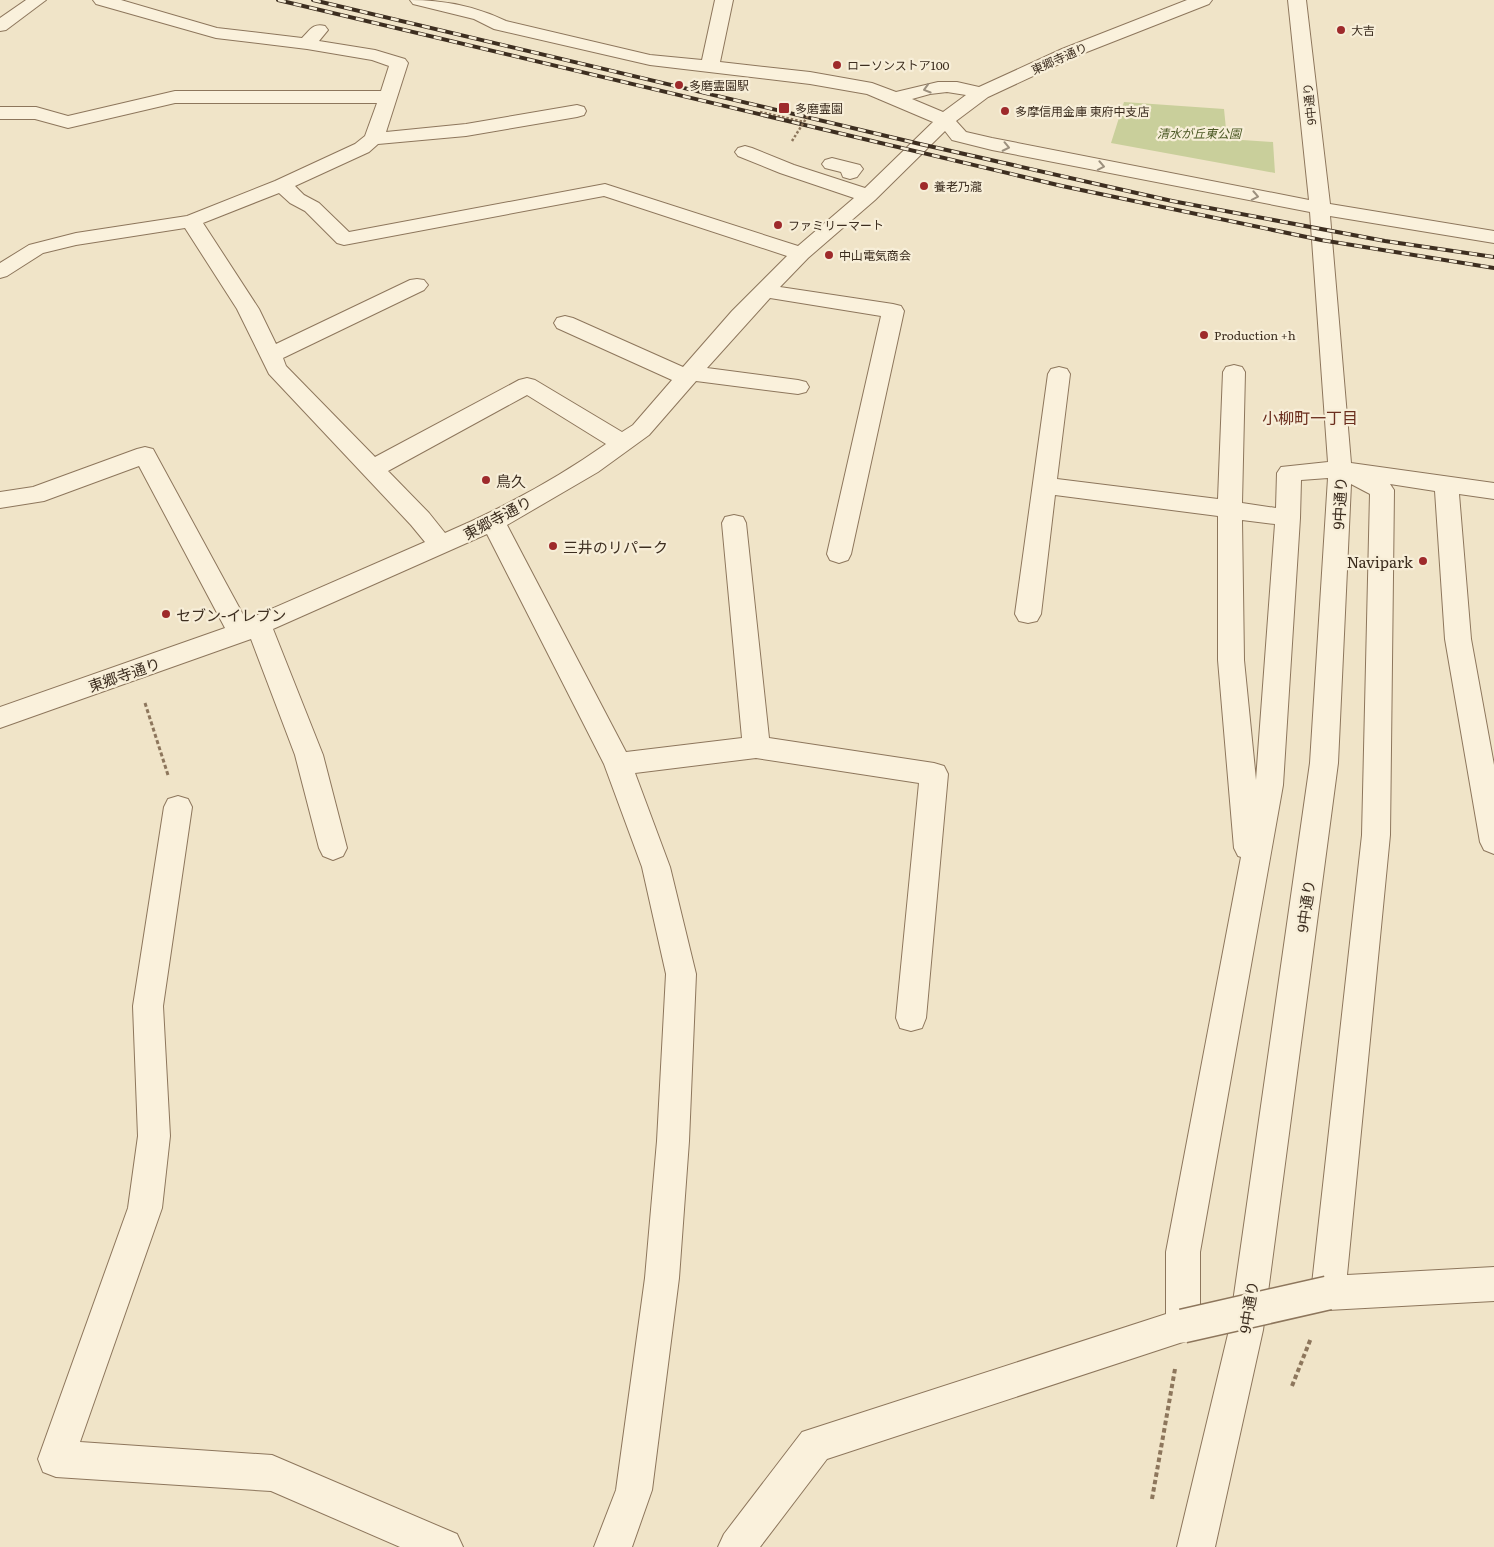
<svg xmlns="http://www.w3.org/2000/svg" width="1494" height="1547" font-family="Literata,'Noto Sans JP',serif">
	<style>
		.green { fill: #c9cf9b }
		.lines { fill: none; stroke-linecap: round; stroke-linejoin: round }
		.minor-casing { stroke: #8d765c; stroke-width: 2 }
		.path-far2 { stroke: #8d765c; stroke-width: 2.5; stroke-dasharray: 2.5 2; stroke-linecap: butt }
		.path-far1 { stroke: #8d765c; stroke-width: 3; stroke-dasharray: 4 2.5; stroke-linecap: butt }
		.path { stroke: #8d765c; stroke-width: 4; stroke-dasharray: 4.5 3; stroke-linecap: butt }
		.minor { fill: #faf1dc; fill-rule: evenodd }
		.rail-casing { stroke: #3d2e20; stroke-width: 4 }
		.rail { stroke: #f7eed8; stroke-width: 2.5; stroke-dasharray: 8; stroke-linecap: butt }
		.minor-bridge-casing { stroke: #8d765c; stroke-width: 36; stroke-linecap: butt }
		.path-bridge { stroke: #8d765c; stroke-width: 2.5; stroke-dasharray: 2.5 2; stroke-linecap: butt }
		.minor-bridge { stroke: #faf1dc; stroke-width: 33 }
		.oneway { stroke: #9c907e }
		.poi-dot { fill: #9e2a2b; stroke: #f7eed8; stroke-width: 2 }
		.labels { text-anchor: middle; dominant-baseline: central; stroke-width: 4.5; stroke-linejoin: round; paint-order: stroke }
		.far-poi-label { font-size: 12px; fill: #3d2e20; stroke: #f7eed8; text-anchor: start }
		.far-street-label { font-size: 12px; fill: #3d2e20; stroke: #f7eed8 }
		.far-park-label { font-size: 12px; font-style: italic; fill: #4d5a26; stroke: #f7eed8 }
		.poi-label { font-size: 15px; fill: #3d2e20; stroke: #f7eed8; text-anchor: start }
		.street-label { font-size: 15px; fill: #3d2e20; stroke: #f7eed8 }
		.neighbourhood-label { font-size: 16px; fill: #6b2e1e; stroke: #f7eed8 }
	</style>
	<rect width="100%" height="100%" fill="#f0e4c8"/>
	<path class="green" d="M1124,102l100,7 3,30 46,3 2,31 -164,-30z"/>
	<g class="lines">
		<g class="minor-casing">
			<g id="minor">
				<path d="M26,0h20l-40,30 -6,1v-13z"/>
				<path d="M93,0h28l96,28 85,10c8,-8 11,-15 23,-12l3,4 -9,11 56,9 30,9 3,4 -22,69 80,-8 111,-19 7,2 2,4 -2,4 -7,2 -111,19 -88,8 -9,8 -74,34 9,9 15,8 30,29 256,-48 193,62 56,-48 -74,-25 -42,-17 -3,-4 3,-4 7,-2 7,2 42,17 71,23 68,-66 -66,-28 -57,-10 -160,-19 -156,-36 -20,-10 -61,-15 -3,-4c34,0 65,6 96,21l144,34 52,5 13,-60h18l-13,62 90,10 62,11 24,9 42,-10h19l22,5 83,-38 125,-49h25l-3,4 -135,53 -86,40 -32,24 10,11 26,6 317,62 -21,-200h18l24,204 164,27v12l-164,-27 21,247 143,20v16l-35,-5 12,145 23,126v89l-10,-4 -4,-8 -35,-203 -10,-148 -45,-7 4,6 -4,345 -43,440 147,-8v34l-166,9 -12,-5 -5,-12 51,-458 8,-341 -19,-10 -13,279 -75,567 -48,217h-38l52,-217 81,-567 18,-285 -27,2 -1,38 -17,267 -83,467v74l-5,12 -368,121 -67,88h-42l6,-13 78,-102 364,-118v-62l75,-395 -3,-1 -4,-8 -16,-188v-144l-163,-21 -14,119 -4,7 -9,2 -9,-2 -4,-7 33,-240 3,-5 8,-2 8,2 3,5 -13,105 161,20 5,-127 3,-5 8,-2 8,2 3,5 -3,131 34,5 1,-35 4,-6 47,-5 -18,-250 -318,-62 -40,-10 -7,-9 -70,69 -67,58 -28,29 113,17 8,2 3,5 -53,243 -3,6 -9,3 -9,-3 -3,-6 54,-238 -111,-18 -63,70 91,12 8,2 3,5 -3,5 -8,2 -102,-13 -47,54 -51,37 -91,53 119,227 116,-14 -20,-215 3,-6 9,-2 9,2 3,6 23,215 165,25 10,3 4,8 -22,244 -4,10 -11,3 -11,-3 -4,-10 23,-235 -163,-25 -121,15 35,94 26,107 -7,167 -10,137 -27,212 -20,57h-38l22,-57 29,-212 12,-137 9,-167 -24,-107 -38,-103 -117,-230 -214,95 50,126 24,93 -4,8 -10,4 -10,-4 -4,-8 -24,-93 -44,-116 -251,89v-21l225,-79 -86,-162 -95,35 -44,7v-16l33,-5 104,-38 8,-2 8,2 93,171 179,-78 -14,-17 -142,-151 -32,-65 -52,-81 -109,17 -33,8 -36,23 -7,2v-15l29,-18 47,-12 111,-17 88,-35 80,-37 10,-8 12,-33h-202l-107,25 -33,-9h-35v-12h36l32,9 107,-25h206l8,-25 -17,-6 -65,-11 -91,-11 -120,-34zM947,92l19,3 -23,17 -31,-13 18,-5zM279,193l11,10 15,8 32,32 7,2 260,-49 183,60 -55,55 -49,56 -110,-49 -8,-2 -8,2 -3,5 3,5 115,52 -39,45 -11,7 -87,-52 -8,-2 -8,2 -144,77 -89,-91 -3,-8 141,-68 4,-5 -4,-5 -7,-1 -7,1 -134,64 -17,-35 -56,-86zM527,395l79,49c-50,35 -105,65 -161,89l-16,-20 -41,-42zM1242,520l33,4 -19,256 -12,-120z"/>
				<path d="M832,158l28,7 3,4 -6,8 -7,2 -7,-2 -2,-5 -16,-4 -3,-4 3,-4z"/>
				<path d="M178,796l10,3 4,8 -29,199 7,130 -8,72 -82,234 192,13 185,79 6,13h-63l-129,-56 -215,-14 -13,-5 -5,-13 90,-251 10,-72 -5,-130 31,-199 4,-8z"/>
			</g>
		</g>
		<path class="path-far2" d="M760,112l44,10"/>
		<path class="path-far1" d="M145,703l23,72"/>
		<g class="path">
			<path d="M1292,1386l19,-48"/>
			<path d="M1152,1499l23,-130"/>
		</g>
		<use href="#minor" class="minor"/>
		<g class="rail-casing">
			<g id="rail">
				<path d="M278,0l784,186 259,54 173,28"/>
				<path d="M313,0l607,144 252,57 213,40 109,16"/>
			</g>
		</g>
		<use href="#rail" class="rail"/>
		<g class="minor-bridge-casing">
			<path id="minor-bridge" d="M1183,1326l145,-33"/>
		</g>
		<path class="path-bridge" d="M792,141l22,-35"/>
		<use href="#minor-bridge" class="minor-bridge"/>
	</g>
	<defs><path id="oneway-chevron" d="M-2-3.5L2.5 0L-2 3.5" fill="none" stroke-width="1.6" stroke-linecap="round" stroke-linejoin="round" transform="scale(1.25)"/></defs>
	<g class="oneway">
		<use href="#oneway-chevron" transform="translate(927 89) rotate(164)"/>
		<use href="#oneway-chevron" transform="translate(1006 147) rotate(12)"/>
		<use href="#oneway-chevron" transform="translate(1101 166) rotate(11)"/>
		<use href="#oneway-chevron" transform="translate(1255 196) rotate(11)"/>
	</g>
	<g class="poi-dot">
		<circle cx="1341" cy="30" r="5"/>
		<circle cx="837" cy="65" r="5"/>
		<circle cx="679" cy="85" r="5"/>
		<rect x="778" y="102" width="12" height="12" rx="2.5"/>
		<circle cx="1005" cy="111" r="5"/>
		<circle cx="924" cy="186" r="5"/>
		<circle cx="778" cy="225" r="5"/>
		<circle cx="829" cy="255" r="5"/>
		<circle cx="1204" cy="335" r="5"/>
		<circle cx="486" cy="480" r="5"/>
		<circle cx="553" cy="546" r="5"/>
		<circle cx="1423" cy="561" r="5"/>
		<circle cx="166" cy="614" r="5"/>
	</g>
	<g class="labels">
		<g class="far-poi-label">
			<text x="1351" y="30">大吉</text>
			<text x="847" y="65">ローソンストア100</text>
			<text x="689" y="85">多磨霊園駅</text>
			<text x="795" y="108">多磨霊園</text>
			<text x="1015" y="111">多摩信用金庫 東府中支店</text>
			<text x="934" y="186">養老乃瀧</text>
			<text x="788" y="225">ファミリーマート</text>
			<text x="839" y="255">中山電気商会</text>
			<text x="1214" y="335">Production +h</text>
		</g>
		<g class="far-street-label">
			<text transform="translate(1059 58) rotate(-24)">東郷寺通り</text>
			<text transform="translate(1309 104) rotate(-96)">9中通り</text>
		</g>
		<g class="far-park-label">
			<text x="1199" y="133">清水が丘東公園</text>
		</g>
		<g class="poi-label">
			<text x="496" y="480">鳥久</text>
			<text x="563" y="546">三井のリパーク</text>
			<text x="1413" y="561" text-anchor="end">Navipark</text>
			<text x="176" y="614">セブン-イレブン</text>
		</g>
		<g class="street-label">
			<text transform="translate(1339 503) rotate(-87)">9中通り</text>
			<text transform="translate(497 517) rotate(-28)">東郷寺通り</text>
			<text transform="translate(124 674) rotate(-19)">東郷寺通り</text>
			<text transform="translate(1305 906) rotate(-82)">9中通り</text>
			<text transform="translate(1248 1307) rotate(-81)">9中通り</text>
		</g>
		<g class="neighbourhood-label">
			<text x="1310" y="417">小柳町一丁目</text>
		</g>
	</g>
</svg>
